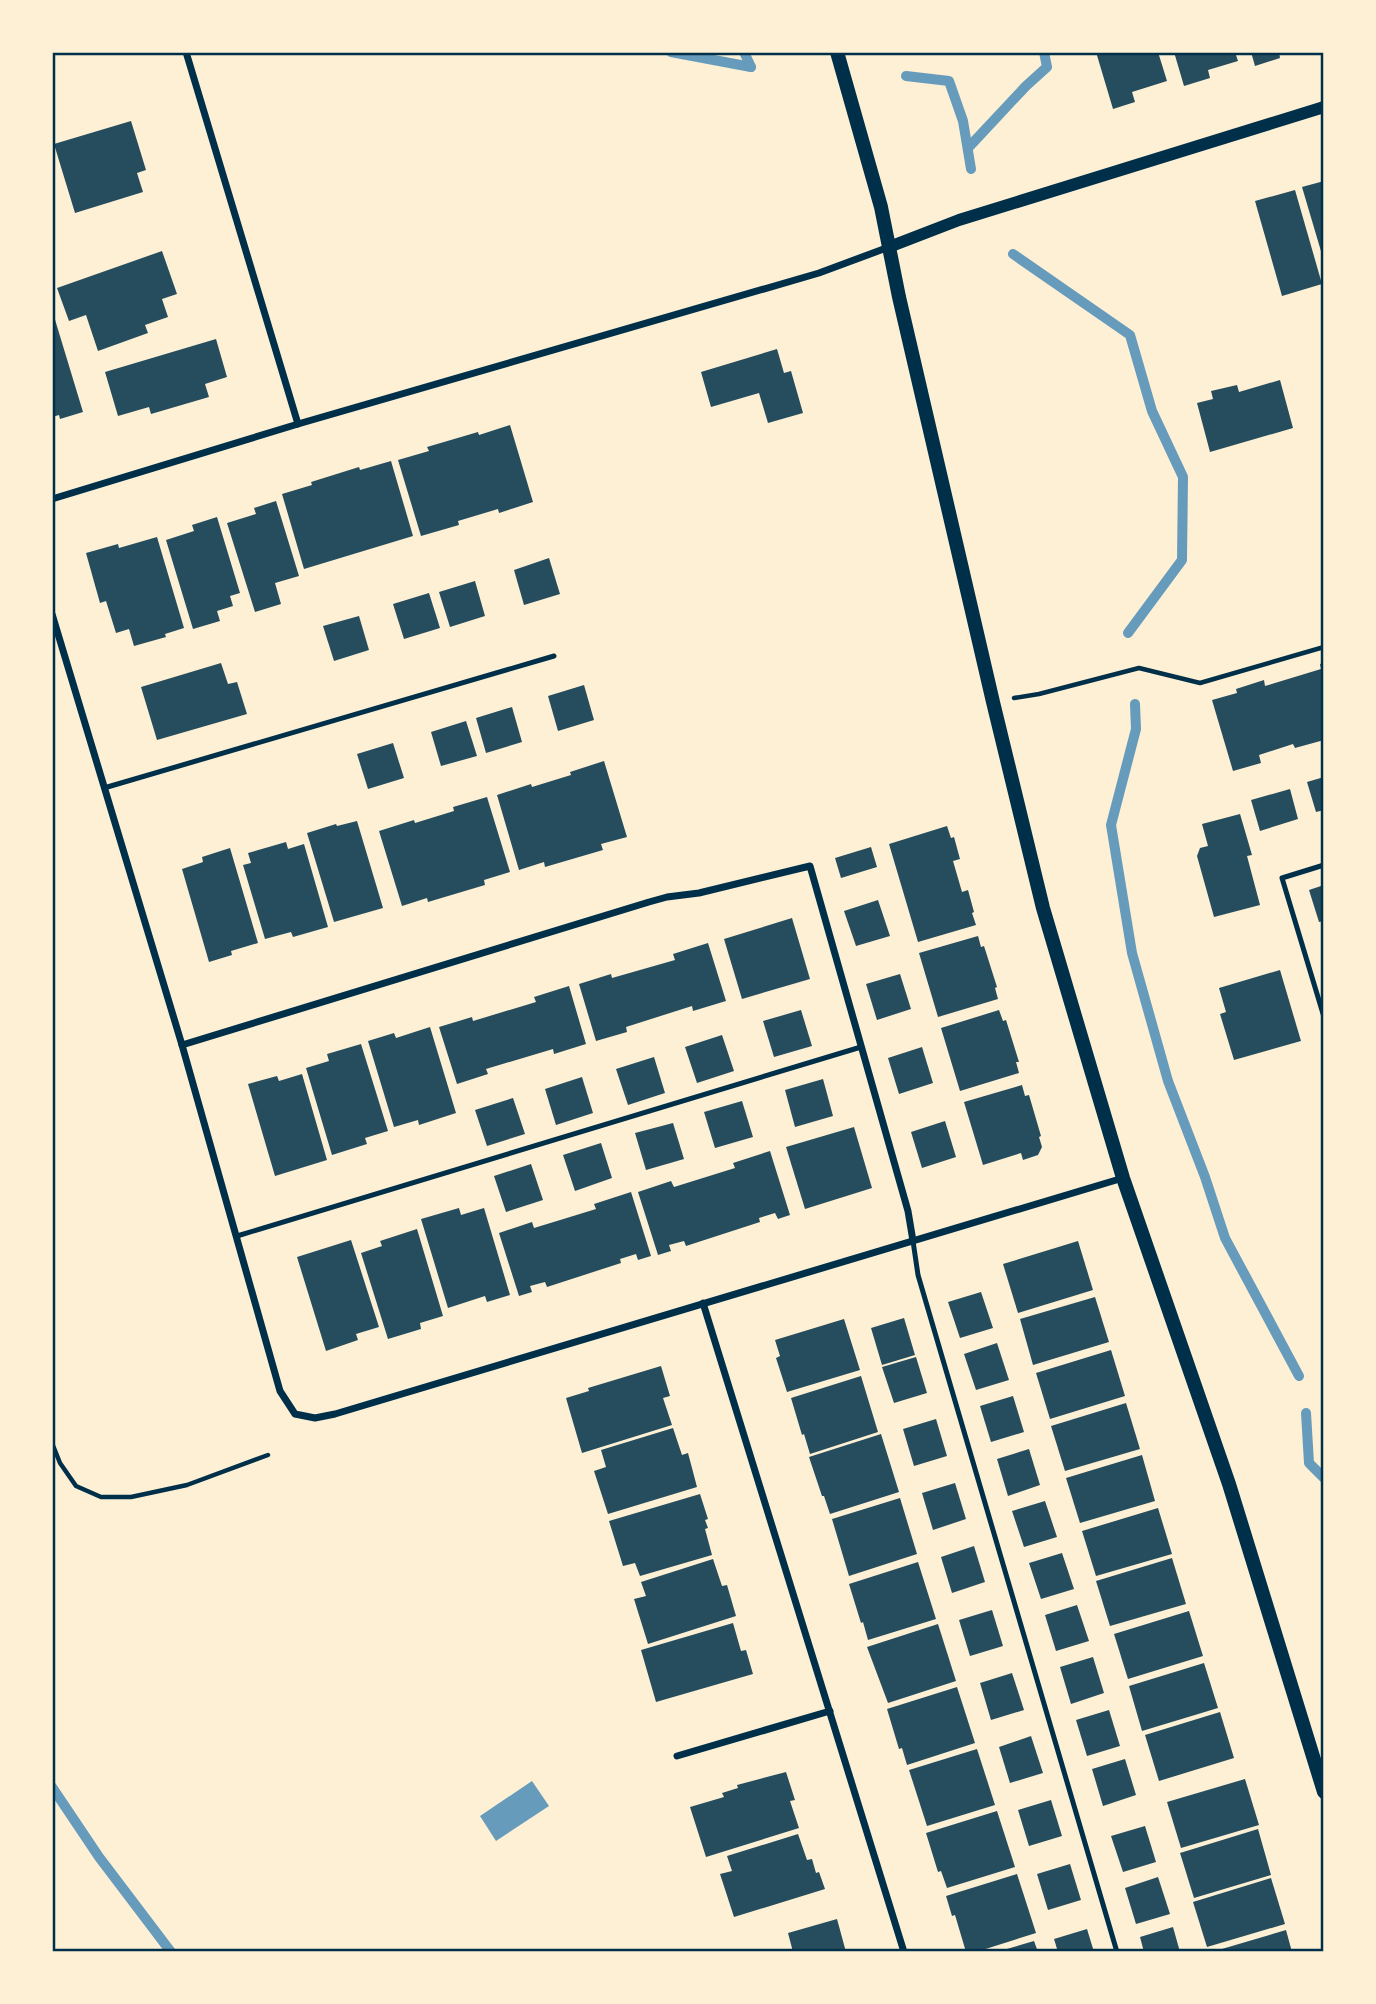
<svg xmlns="http://www.w3.org/2000/svg" width="1376" height="2004" font-family="'Sofia Sans Condensed',sans-serif">
	<style>
		.water { fill: #669bbc }
		.lines { fill: none; stroke-linecap: round; stroke-linejoin: round }
		.stream { stroke: #669bbc; stroke-width: 10 }
		.building { fill: #264d5e }
		.path { stroke: #003049; stroke-width: 4.5 }
		.service { stroke: #003049; stroke-width: 5 }
		.minor { stroke: #003049; stroke-width: 7 }
		.tertiary { stroke: #003049; stroke-width: 12 }
		.secondary { stroke: #003049; stroke-width: 14 }
		.neatline { fill: none; stroke: #003049; stroke-width: 2.5 }
	</style>
	<rect width="100%" height="100%" fill="#fdf0d5"/>
	<path class="water" d="M532,1781l17,25 -53,35 -16,-25z"/>
	<g class="lines">
		<g class="stream">
			<path d="M671,52l80,15"/>
			<path d="M744,52l7,15"/>
			<path d="M906,76l43,5 14,40 8,48"/>
			<path d="M968,148l58,-62 21,-19 -3,-15"/>
			<path d="M1013,254l117,81 22,76 31,66 -1,83 -54,73"/>
			<path d="M1135,704l1,25 -25,96 21,128 36,128 37,96 20,61 74,138"/>
			<path d="M1306,1413l3,50 15,15"/>
			<path d="M52,1787l47,70 72,95"/>
		</g>
	</g>
	<g class="building">
		<path d="M1096,52h62l9,29 -35,11 3,10 -22,7z"/>
		<path d="M1174,52h61l3,9 -30,9 2,8 -26,8z"/>
		<path d="M1251,52h28l1,6 -25,8z"/>
		<path d="M131,121l15,49 -9,3 6,19 -68,21 -21,-69z"/>
		<path d="M1324,181v77h-1l-21,-71z"/>
		<path d="M1295,190l27,94 -40,12 -27,-95z"/>
		<path d="M162,251l15,43 -15,5 6,18 -23,8 3,8 -50,18 -12,-36 -17,6 -12,-33z"/>
		<path d="M53,313l30,99 -23,7 -1,-4 -7,2z"/>
		<path d="M216,339l11,38 -22,7 4,13 -58,17 -2,-7 -31,9 -13,-44z"/>
		<path d="M777,349l7,24 7,-2 12,42 -35,10 -9,-30 -48,14 -10,-35z"/>
		<path d="M1280,380l13,48 -83,24 -13,-49 16,-4 -2,-8 26,-6 2,7z"/>
		<path d="M510,425l23,77 -34,11 -1,-4 -40,12 1,4 -38,11 -23,-76 31,-9 -2,-4 51,-15 1,3z"/>
		<path d="M391,461l22,75 -109,33 -22,-75 30,-9 -1,-3 48,-15 1,3z"/>
		<path d="M276,501l23,75 -24,7 6,21 -26,8 -28,-89 29,-9 -2,-6z"/>
		<path d="M217,517l23,76 -10,3 3,10 -16,5 3,10 -27,8 -27,-89 28,-9 -2,-6z"/>
		<path d="M157,537l27,91 -19,6 1,3 -32,9 -5,-17 -13,4 -10,-32 -6,2 -14,-50 32,-9 1,4z"/>
		<path d="M549,558l11,36 -36,11 -10,-35z"/>
		<path d="M475,581l10,35 -35,11 -11,-35z"/>
		<path d="M429,593l11,35 -36,11 -11,-35z"/>
		<path d="M359,616l10,34 -35,11 -11,-35z"/>
		<path d="M221,663l7,21 9,-2 10,32 -90,26 -16,-53z"/>
		<path d="M1324,663v77l-29,8 -2,-4 -34,11 2,8 -28,8 -21,-71 25,-7 -1,-4 28,-9 1,6 56,-17 -1,-5z"/>
		<path d="M584,685l10,35 -36,11 -10,-35z"/>
		<path d="M512,707l10,35 -36,11 -10,-35z"/>
		<path d="M466,721l11,35 -36,10 -10,-34z"/>
		<path d="M393,743l11,35 -36,11 -11,-35z"/>
		<path d="M604,761l23,76 -26,7 2,6 -58,17 -1,-5 -25,8 -22,-75 34,-11 1,3 39,-12 -1,-3z"/>
		<path d="M1324,777v33l-8,2 -9,-30z"/>
		<path d="M1290,789l8,30 -38,12 -9,-31z"/>
		<path d="M487,797l23,75 -26,8 1,5 -57,17 -1,-4 -25,8 -23,-75 35,-11 1,3 39,-12 -1,-4z"/>
		<path d="M1240,814l12,41 -5,1 13,49 -46,12 -17,-61 3,-8 8,-2 -6,-22z"/>
		<path d="M357,821l26,87 -49,14 -27,-89 29,-9 1,2z"/>
		<path d="M947,826l4,12 3,-1 6,22 -7,2 9,31 6,-2 6,22 -2,1 4,12 -58,17 -29,-98z"/>
		<path d="M286,842l2,7 16,-5 24,83 -35,10 -2,-5 -26,7 -22,-74 8,-2 -3,-10z"/>
		<path d="M871,847l6,20 -36,11 -6,-20z"/>
		<path d="M230,848l28,95 -27,8 1,4 -23,7 -27,-93 21,-7 -1,-5z"/>
		<path d="M1324,885v36l-5,1 -10,-32z"/>
		<path d="M878,900l12,36 -34,10 -12,-35z"/>
		<path d="M792,918l18,61 -68,20 -18,-60z"/>
		<path d="M978,936l3,11 3,-1 13,41 -2,1 3,11 -60,18 -19,-64z"/>
		<path d="M708,943l18,58 -33,10 -1,-5 -66,21 1,5 -31,9 -17,-57 32,-10 1,4 63,-18 -2,-6z"/>
		<path d="M1280,970l21,71 -67,19 -14,-46 6,-2 -7,-24z"/>
		<path d="M900,974l11,35 -34,11 -11,-36z"/>
		<path d="M569,986l17,58 -32,10 -1,-5 -67,20 2,5 -31,10 -18,-57 33,-10 1,4 63,-19 -2,-5z"/>
		<path d="M801,1010l11,36 -38,11 -11,-36z"/>
		<path d="M999,1010l4,11 3,-1 13,42h-3l3,11 -59,18 -19,-63z"/>
		<path d="M430,1027l26,86 -37,12 -1,-5 -24,7 -26,-86 26,-8 2,5z"/>
		<path d="M722,1035l12,36 -37,12 -12,-36z"/>
		<path d="M361,1044l27,87 -23,7 2,6 -35,11 -26,-87 23,-7 -2,-7z"/>
		<path d="M922,1047l11,36 -34,11 -11,-36z"/>
		<path d="M654,1057l11,36 -37,12 -12,-36z"/>
		<path d="M302,1074l25,86 -52,16 -27,-92 29,-8 2,5z"/>
		<path d="M582,1077l11,36 -37,12 -11,-36z"/>
		<path d="M823,1079l10,37 -38,11 -10,-37z"/>
		<path d="M1022,1085l3,11 4,-1 12,41 -2,1 3,10 -4,8 -15,5 -2,-7 -38,12 -19,-63z"/>
		<path d="M513,1098l12,36 -38,12 -12,-36z"/>
		<path d="M742,1101l11,36 -38,11 -11,-36z"/>
		<path d="M945,1121l11,36 -34,11 -11,-36z"/>
		<path d="M673,1123l11,36 -38,11 -11,-37z"/>
		<path d="M854,1127l18,61 -67,21 -19,-62z"/>
		<path d="M601,1143l11,35 -37,13 -12,-36z"/>
		<path d="M770,1151l20,64 -12,4 -3,-6 -16,5 1,4 -74,24 -2,-5 -15,4 2,6 -13,4 -20,-63 33,-11 3,6 61,-19 -2,-5z"/>
		<path d="M531,1164l12,36 -37,12 -12,-36z"/>
		<path d="M631,1192l20,64 -13,4 -2,-6 -16,5 1,4 -74,24 -2,-5 -15,4 2,6 -13,4 -20,-63 33,-11 2,6 36,-11 26,-8 -2,-5z"/>
		<path d="M459,1208l2,7 23,-7 26,87 -23,7 -2,-6 -37,12 -27,-89z"/>
		<path d="M417,1229l26,87 -23,7 1,6 -33,10 -27,-86 21,-7 -2,-5z"/>
		<path d="M351,1240l28,87 -23,7 2,6 -32,11 -29,-94z"/>
		<path d="M1078,1241l15,49 -75,23 -15,-49z"/>
		<path d="M981,1292l12,36 -33,10 -12,-36z"/>
		<path d="M1095,1297l14,45 -76,23 -13,-46z"/>
		<path d="M904,1318l11,37 -33,10 -11,-37z"/>
		<path d="M844,1319l16,51 -73,22 -11,-34 4,-2 -5,-16z"/>
		<path d="M997,1343l12,37 -33,10 -12,-36z"/>
		<path d="M1111,1350l14,46 -75,23 -14,-46z"/>
		<path d="M916,1357l11,36 -33,10 -12,-36z"/>
		<path d="M661,1366l9,30 -7,2 9,27 -90,28 -16,-55 23,-7 -1,-3z"/>
		<path d="M861,1376l17,56 -68,22 -6,-20 -2,1 -11,-37z"/>
		<path d="M1013,1396l11,36 -33,10 -11,-36z"/>
		<path d="M1126,1403l14,46 -75,22 -14,-45z"/>
		<path d="M936,1419l11,37 -33,10 -11,-37z"/>
		<path d="M673,1428l9,27 6,-2 9,34 -89,27 -14,-43 12,-4 -5,-17z"/>
		<path d="M881,1434l18,58 -69,22 -6,-18h-2l-13,-39z"/>
		<path d="M1029,1449l11,36 -32,11 -11,-37z"/>
		<path d="M1142,1455l13,46 -75,22 -14,-45z"/>
		<path d="M955,1483l11,36 -33,11 -11,-37z"/>
		<path d="M700,1494l8,25 -3,1 3,8 -3,1 7,26 -72,21 -5,-13 -12,3 -14,-45z"/>
		<path d="M900,1498l17,56 -68,22 -17,-57z"/>
		<path d="M1045,1501l12,36 -33,10 -12,-36z"/>
		<path d="M1158,1508l14,46 -76,22 -14,-45z"/>
		<path d="M974,1546l11,36 -33,11 -11,-36z"/>
		<path d="M1062,1553l12,36 -33,10 -12,-36z"/>
		<path d="M1172,1558l14,46 -76,22 -14,-45z"/>
		<path d="M713,1559l9,27 5,-1 9,31 -88,28 -14,-45 12,-3 -5,-14z"/>
		<path d="M918,1562l18,57 -68,21 -5,-18 -2,1 -12,-39z"/>
		<path d="M1077,1605l12,36 -33,10 -11,-36z"/>
		<path d="M992,1610l11,36 -33,10 -11,-36z"/>
		<path d="M1189,1611l14,45 -75,23 -14,-45z"/>
		<path d="M733,1623l8,28 5,-1 7,24 -97,28 -15,-52z"/>
		<path d="M938,1624l18,57 -68,22 -21,-56z"/>
		<path d="M1093,1657l11,36 -33,11 -11,-37z"/>
		<path d="M1204,1663l14,45 -76,23 -13,-45z"/>
		<path d="M1012,1673l12,37 -33,10 -11,-37z"/>
		<path d="M957,1687l18,56 -68,22 -5,-17 -3,1 -12,-40z"/>
		<path d="M1109,1710l11,36 -33,10 -11,-36z"/>
		<path d="M1220,1712l14,46 -75,23 -14,-46z"/>
		<path d="M1031,1736l12,37 -33,10 -11,-36z"/>
		<path d="M977,1749l18,56 -68,21 -18,-56z"/>
		<path d="M1125,1759l11,36 -33,11 -11,-37z"/>
		<path d="M786,1772l9,28 -5,1 9,27 -93,29 -16,-50 34,-10 -2,-4 16,-5 -1,-3z"/>
		<path d="M1245,1779l14,46 -78,23 -14,-46z"/>
		<path d="M1051,1800l11,36 -33,10 -11,-36z"/>
		<path d="M997,1811l18,56 -68,21 -6,-17 -3,1 -12,-39z"/>
		<path d="M1145,1826l11,36 -33,10 -12,-36z"/>
		<path d="M1258,1829l13,46 -77,23 -14,-45z"/>
		<path d="M798,1834l9,26 5,-1 4,14 3,-1 6,17 -91,28 -14,-43 12,-3 -5,-15z"/>
		<path d="M1070,1864l11,36 -33,10 -11,-36z"/>
		<path d="M1017,1874l19,59 -60,19h-10l-11,-37 -3,1 -6,-20z"/>
		<path d="M1158,1877l12,37 -34,10 -11,-36z"/>
		<path d="M1271,1878l14,46 -78,23 -14,-45z"/>
		<path d="M837,1919l9,33h-53l-5,-19z"/>
		<path d="M1173,1927l7,25h-36l-4,-15z"/>
		<path d="M1087,1929l7,23h-36l-4,-13z"/>
		<path d="M1286,1930l6,22h-77v-1z"/>
		<path d="M1034,1941l4,11h-38v-1z"/>
	</g>
	<g class="lines">
		<g class="path">
			<path d="M1014,698l25,-4 100,-26 61,15 124,-36"/>
			<path d="M52,1443l8,20 16,23 25,11h30l56,-12 81,-30"/>
		</g>
		<g class="service">
			<path d="M1324,358v2"/>
			<path d="M104,788l450,-132"/>
			<path d="M1324,865l-42,13 42,139"/>
			<path d="M237,1236l624,-189"/>
			<path d="M913,1241l5,34 199,677"/>
		</g>
		<g class="minor">
			<path d="M186,52l112,372"/>
			<path d="M52,499l246,-75 521,-151 70,-26"/>
			<path d="M52,614l130,431 98,346 15,23 20,4 20,-4 788,-236"/>
			<path d="M182,1045l467,-143 18,-5 32,-4 111,-27 98,345 5,30"/>
			<path d="M703,1303l201,649"/>
			<path d="M677,1756l153,-45"/>
		</g>
		<path class="tertiary" d="M889,247l70,-27 365,-113"/>
		<path class="secondary" d="M837,52l44,155 18,90 94,405 50,206 80,270 106,306 95,308"/>
	</g>
	<rect width="1376" height="2004" fill="none" stroke="#fdf0d5" stroke-width="108"/>
	<rect x="54" y="54" width="1268" height="1896" class="neatline"/>
</svg>
